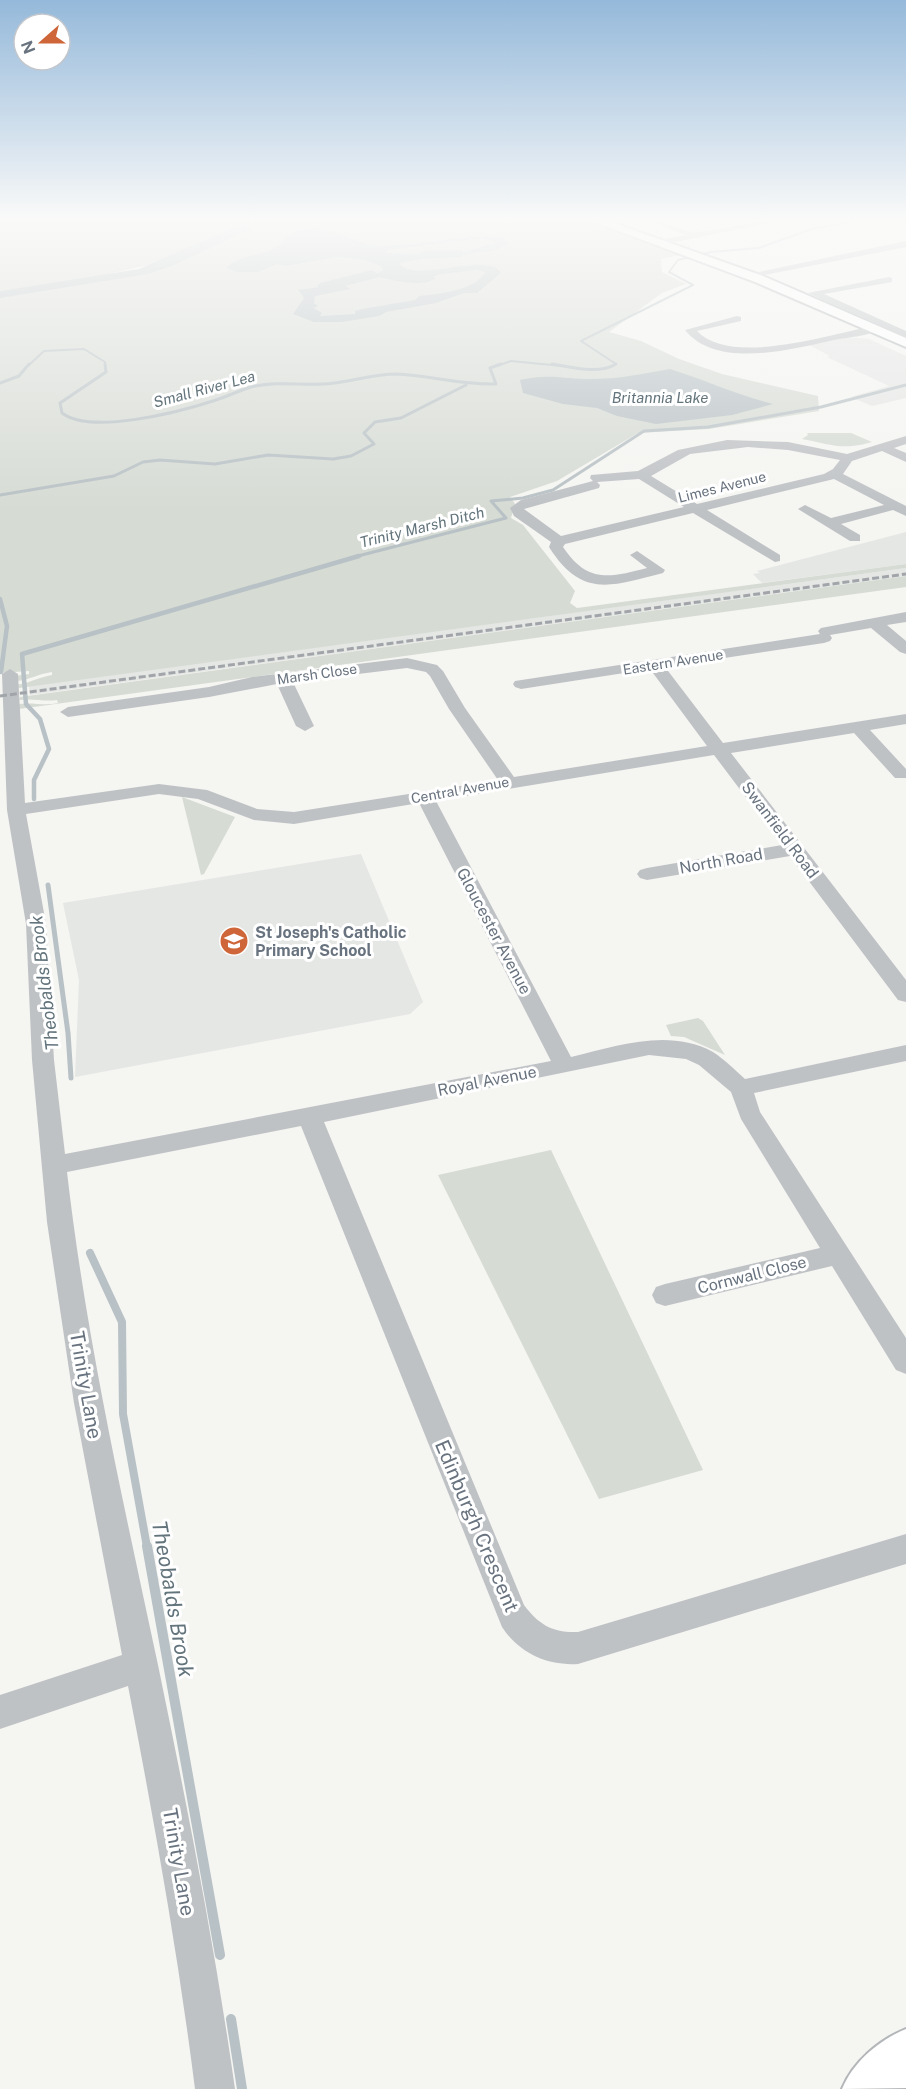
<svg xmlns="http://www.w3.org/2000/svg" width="906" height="2089" font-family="'Public Sans',sans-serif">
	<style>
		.built { fill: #e5e7e5 }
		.green { fill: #d6dbd4 }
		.water { fill: #b8c1c5 }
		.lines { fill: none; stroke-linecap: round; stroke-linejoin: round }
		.stream-far5 { stroke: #b8c1c5; stroke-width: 2 }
		.stream-far4 { stroke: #b8c1c5; stroke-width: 3 }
		.stream-far3 { stroke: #b8c1c5; stroke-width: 4.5 }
		.stream-far2 { stroke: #b8c1c5; stroke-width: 5 }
		.stream-far1 { stroke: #b8c1c5; stroke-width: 8 }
		.stream { stroke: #b8c1c5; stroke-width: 10 }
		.river { fill: #b8c1c5; fill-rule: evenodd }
		.major-casing { stroke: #b3b6b9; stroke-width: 4 }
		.minor { fill: #bfc2c5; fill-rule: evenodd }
		.major { fill: #fff; fill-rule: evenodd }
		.rail { stroke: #a1a5aa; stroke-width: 3; stroke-dasharray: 7 3; stroke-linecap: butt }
		.labels { text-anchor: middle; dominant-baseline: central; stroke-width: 6; stroke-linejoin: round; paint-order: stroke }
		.far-street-label { font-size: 14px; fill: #68737f; stroke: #fff }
		.far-water-label { font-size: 15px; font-style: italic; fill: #63747c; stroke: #fff }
		.street-label { font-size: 16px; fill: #68737f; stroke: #fff }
		.poi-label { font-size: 16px; font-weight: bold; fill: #68737f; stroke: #fff; text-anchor: start }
		.water-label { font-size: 18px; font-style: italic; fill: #63747c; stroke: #fff }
		.near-street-label { font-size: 20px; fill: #68737f; stroke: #fff }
		.near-water-label { font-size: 21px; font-style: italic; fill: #63747c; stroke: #fff }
	</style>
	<rect width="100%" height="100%" fill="#f5f5f2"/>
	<g class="built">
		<path d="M846,337l23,2 37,17v42l-34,8 -21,-9 38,-11 -62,-29 3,-1 -21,-11z"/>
		<path d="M906,532v32l-144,19 -9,-9 7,-1 -3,-2z"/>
		<path d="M906,568v8l-876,119 -1,-9z"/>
		<path d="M361,854l62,148 -13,12 -335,63 4,-97 -16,-77z"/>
	</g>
	<g class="green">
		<path d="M0,217h259l-106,47 -58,13 -95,14z"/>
		<path d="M275,217h302l107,37 -23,5 1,13 24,12 -24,9 -53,39 32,9 38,18 43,15 96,22 1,15 -110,18 -71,4 -81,48 -47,16 5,7 -4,14 12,7 52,66 -5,12 7,5 329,-44v4l-887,120 -3,-3c14,-2 23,-8 36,-10v-3c-14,2 -23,8 -36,9l-1,-5 14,-2v-3l-29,2v-376l119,-19z"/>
		<path d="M807,433h44l21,9c-30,9 -42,2 -70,-3l6,-4z"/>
		<path d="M906,576v11l-887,122v-5c14,-2 25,2 39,-1l-1,-3c-13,2 -23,-2 -38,0l1,-3z"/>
		<path d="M182,797l53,20 -31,57 -3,1z"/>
		<path d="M698,1018l5,3 22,34 -41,-18 -13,-1 -5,-11z"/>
		<path d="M551,1150l152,320 -104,29 -161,-324z"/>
	</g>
	<g class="water">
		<path d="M257,217h19l-104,49 -24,8 -148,24v-7l139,-22z"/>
		<path d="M308,229c27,-2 47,14 68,17 6,1 13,-1 18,-1 38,-1 71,-11 109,-8l5,7 -12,6 -49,7 -4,-4 22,-1 31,-10 -15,-4 -94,12 -1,2 4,1 34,1 4,4 -29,5c15,22 89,-13 102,10l-24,20h-13l-28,10 -50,9 -7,4 -37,6h-28l-21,-8 11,-16 -6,-8 44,-6 9,5 -36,7 -1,7 4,3 -4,2 8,5 -2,3 35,-2v-3l7,-2 53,-9 4,-4c19,-2 58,-6 66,-24l-9,-2 -39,5 -4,2 3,1c-14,11 -48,1 -63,-2l10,-6 -2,-4 -17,-6 -27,-3 -51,9 -9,-2 -19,8h-21l-11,-4c12,-13 32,-11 47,-19 17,-9 9,-17 35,-20z"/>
		<path d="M670,369c35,11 67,26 103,35l-41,11 -76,9 -39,-8 -20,-8 -34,-4 -40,-11 -3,-13c27,-6 39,-2 65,-1 29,1 57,-5 85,-10z"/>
	</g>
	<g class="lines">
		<g class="stream-far5">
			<path d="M28,366l16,-15 40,-2 21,13v4"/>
			<path d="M497,366l14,-5 51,5"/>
			<path d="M613,366l3,-2 -35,-23 112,-56 -24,-13 9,-12 33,-8 48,-4 53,-19 61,-12"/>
		</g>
		<g class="stream-far4">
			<path d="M105,364l1,8 -46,31 2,10c29,22 117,-1 151,-12 13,-4 25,-10 38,-14 25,-6 48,-2 73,-3 24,-1 48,-10 72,-10 34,1 63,11 100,10l-6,-16 11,-4"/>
			<path d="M552,364c19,3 46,11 64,0"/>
			<path d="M0,383l19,-7 10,-12"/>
			<path d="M0,495l114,-19 29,-14 17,-2 55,4 53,-9 65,4 18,-3 23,-12 -10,-11 11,-11 26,-4 65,-33"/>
			<path d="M354,557l152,-39 -15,-17 32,-3 30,-8 91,-59 64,-4 113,-20 85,-22"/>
		</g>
		<g class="stream-far3">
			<path d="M0,599l7,27 -6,46"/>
			<path d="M34,799v-19l15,-31 -9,-30 -14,-15 -4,-50 337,-98"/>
		</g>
		<path class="stream-far2" d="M48,885l20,148 3,45"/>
		<path class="stream-far1" d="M90,1253l32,69 1,92 24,133"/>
		<g class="stream">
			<path d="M147,1546l73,409"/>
			<path d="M231,2019l11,70"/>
		</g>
		<g class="river">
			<path d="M457,250l5,1 2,3 -2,3 -38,2 -7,-4 7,-4z"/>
			<path d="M372,270l8,5 -3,3 -52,13 -8,-5 3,-3z"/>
		</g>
		<g class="major-casing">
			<g id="major">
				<path d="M581,217h16l166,59 143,62v9l-151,-65z"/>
				<path d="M906,2029v59l-64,1c11,-27 37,-49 64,-60z"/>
			</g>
		</g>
		<g class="minor">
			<path d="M641,217c20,0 41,17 58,15 34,-3 65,-15 98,-15l-136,28 -3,-1v-4l28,-5z"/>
			<path d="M906,241v6l-161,32 -5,-3z"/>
			<path d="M889,277l3,1v4l-68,12 82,37v7l-98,-45z"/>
			<path d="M737,316l4,1v4l-44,10c34,36 134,3 176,-5l5,3c-10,8 -31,8 -44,11 -42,9 -117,30 -149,-10z"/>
			<path d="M906,436v8l-12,4 12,5v9l-24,-11 -30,10 -9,13 63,32v10l-13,-6 -52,14 19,11v6h-10l-52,-32 7,-4 26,13 53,-13 -50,-26 -127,31 73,45v6l-5,1 -82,-49 -128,31 -2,3c24,36 46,31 84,21l-17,-13 7,-4 28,19 -2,3c-52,13 -81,26 -114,-26l2,-5 -37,-26 -4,-8 11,-8 72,-19 -3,-3 1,-3 47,-4 40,-21 49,-10 61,2 59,12zM748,447l40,3 52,10 -7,9 -9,5 -127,30 -46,-28 39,-22zM639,479l45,28 -123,29 -37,-27 75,-21 1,-3 -3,-3z"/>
			<path d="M906,612v10l-19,3 19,16v13l-6,-2 -29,-24 -41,7 2,3 -2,3 -6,2 -159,24 58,76 183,-29v10l-36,6 36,39v9h-11l-41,-45 -123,20 175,227v22l-8,-2 -108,-144 -143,24 -7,-2 -3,-4 3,-4 7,-2 135,-23 -68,-90 -278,46 135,256c47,-11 97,-29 142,-5 11,7 22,18 32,27l161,-34v16l-152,32 6,19 146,226v36l-10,-4 -64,-104 -167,40 -9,-3 -4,-8 4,-8 9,-3 155,-36 -79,-129 -10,-27 -32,-27 -13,-6 -37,-4 -325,67 200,483c15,20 29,28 54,27l328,-98v30l-328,100c-31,2 -59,-11 -76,-37l-201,-501 -234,46c19,166 56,329 91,493 29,140 57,282 77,424h-40c-17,-135 -41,-269 -67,-403l-128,43v-34l122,-40 -48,-252 -27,-181 -15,-162 -6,-136 -19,-114 -5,-136 8,-5 8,5 7,129 134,-19 48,6 50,19 37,3 204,-32 -49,-71 -19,-33 -4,-4 -19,-4 -114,14 21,44 -9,5 -9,-5 -19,-42 -68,13 -141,20 -8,-5 8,-5 141,-20 43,-10 155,-19 30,7 6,6 22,37 49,69 193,-31 -57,-77 -129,20 -6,-2 -2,-3 2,-3 305,-47 -2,-3 3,-3zM159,794l39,5 56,21 40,4 125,-21 132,258 -486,93 -11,-94 -8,-136 -20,-110z"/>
		</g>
		<use href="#major" class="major"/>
		<path class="rail" d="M0,696l906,-122"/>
	</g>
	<linearGradient id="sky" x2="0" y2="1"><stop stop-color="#95b9da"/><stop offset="0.43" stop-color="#fafaf9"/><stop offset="1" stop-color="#fafaf9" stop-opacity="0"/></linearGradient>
	<rect width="906" height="510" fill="url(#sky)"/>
	<defs>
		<g id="school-disc" transform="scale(1.5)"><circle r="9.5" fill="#ce6639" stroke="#fff"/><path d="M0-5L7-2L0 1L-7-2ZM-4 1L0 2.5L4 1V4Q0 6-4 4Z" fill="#fff"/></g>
	</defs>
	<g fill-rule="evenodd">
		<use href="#school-disc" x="234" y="941"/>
	</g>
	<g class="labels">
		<g class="far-street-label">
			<text transform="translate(722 487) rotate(-14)">Limes Avenue</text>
			<text transform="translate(673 662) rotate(-9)">Eastern Avenue</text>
			<text transform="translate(317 674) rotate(-8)">Marsh Close</text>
			<text transform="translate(460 790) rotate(-10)">Central Avenue</text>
		</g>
		<g class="far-water-label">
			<text transform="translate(204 389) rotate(-15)">Small River Lea</text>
			<text x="660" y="397">Britannia Lake</text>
			<text transform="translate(422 527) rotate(-14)">Trinity Marsh Ditch</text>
		</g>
		<g class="street-label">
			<text transform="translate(780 830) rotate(53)">Swanfield Road</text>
			<text transform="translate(721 861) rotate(-10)">North Road</text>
			<text transform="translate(494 931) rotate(62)">Gloucester Avenue</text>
			<text transform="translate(487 1081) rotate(-11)">Royal Avenue</text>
			<text transform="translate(752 1275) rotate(-14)">Cornwall Close</text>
		</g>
		<g class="poi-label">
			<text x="255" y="932">St Joseph's Catholic<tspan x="255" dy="18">Primary School</tspan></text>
		</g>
		<g class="water-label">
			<text transform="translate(44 983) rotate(-97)">Theobalds Brook</text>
		</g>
		<g class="near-street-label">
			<text transform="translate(86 1385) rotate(80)">Trinity Lane</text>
			<text transform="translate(477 1526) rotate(67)">Edinburgh Crescent</text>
			<text transform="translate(179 1862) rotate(80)">Trinity Lane</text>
		</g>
		<g class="near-water-label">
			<text transform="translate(173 1599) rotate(80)">Theobalds Brook</text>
		</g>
	</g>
	<g transform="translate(42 42) rotate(249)"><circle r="28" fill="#ffffff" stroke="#c3c7cc" stroke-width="1.5"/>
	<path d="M0-4.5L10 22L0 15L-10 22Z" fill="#ce6639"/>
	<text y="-9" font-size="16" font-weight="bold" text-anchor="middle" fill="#68737f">N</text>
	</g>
</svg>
